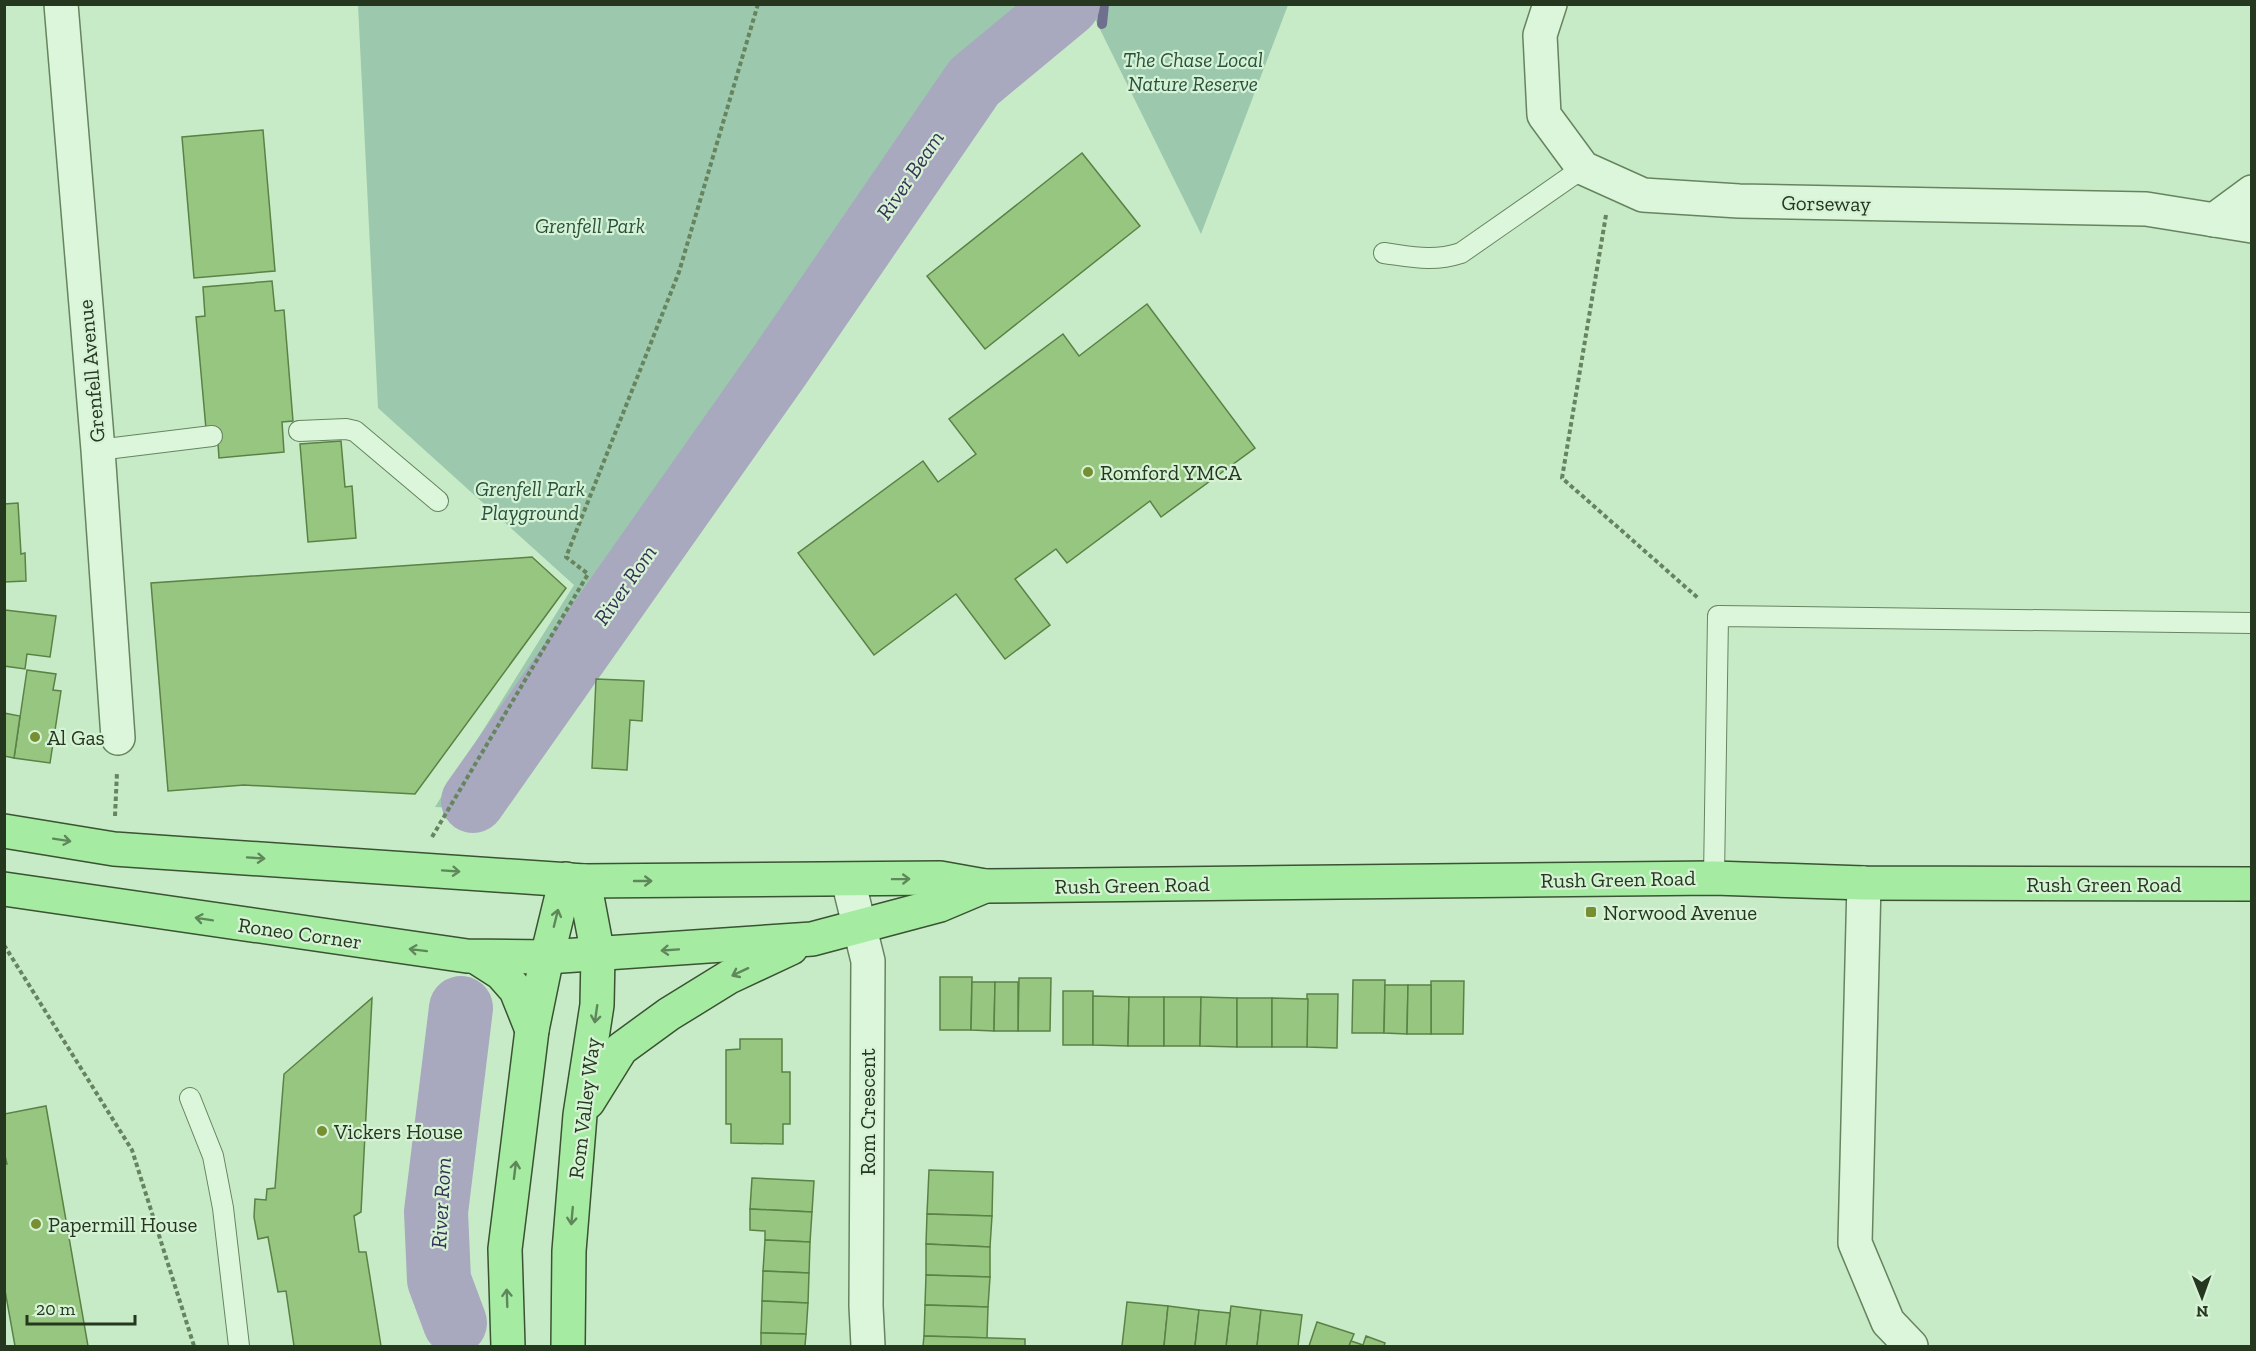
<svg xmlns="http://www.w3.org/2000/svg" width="2256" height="1351" font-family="'Zilla Slab',serif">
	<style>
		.green { fill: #9cc8ad }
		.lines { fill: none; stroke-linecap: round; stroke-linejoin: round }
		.stream { stroke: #706f8d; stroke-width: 10 }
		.river { stroke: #a8a8bf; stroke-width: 64 }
		.building { fill: #96c680; stroke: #5a8246; stroke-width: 1.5 }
		.lane-casing { stroke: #66855e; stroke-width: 22 }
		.street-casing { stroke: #66855e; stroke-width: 36 }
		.primary-casing { stroke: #3a5332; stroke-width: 36 }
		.path { stroke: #66855e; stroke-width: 4; stroke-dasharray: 4.5 3; stroke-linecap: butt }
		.lane { stroke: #dbf6da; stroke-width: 20 }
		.street { stroke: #dbf6da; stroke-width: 33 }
		.primary { stroke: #a5eba2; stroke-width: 33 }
		.oneway { stroke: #5f885a }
		.poi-dot { fill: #778f33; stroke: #d7f3d6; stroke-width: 2 }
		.labels { text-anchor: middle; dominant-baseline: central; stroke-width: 4.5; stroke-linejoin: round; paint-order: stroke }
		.park-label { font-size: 21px; font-style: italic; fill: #29513e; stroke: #d7f3d6 }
		.street-label { font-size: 21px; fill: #263720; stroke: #d7f3d6 }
		.poi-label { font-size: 21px; fill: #263720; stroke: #d7f3d6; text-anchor: start }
		.water-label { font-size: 22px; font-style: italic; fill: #383155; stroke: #d7f3d6 }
	</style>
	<rect width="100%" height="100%" fill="#c8ebc7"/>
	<g class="green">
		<path d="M358,5h687l-33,22 -125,162 -224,311 -205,308 -23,-1 139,-222 -196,-177z"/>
		<path d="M1088,5h200l-87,229z"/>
	</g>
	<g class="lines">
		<path class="stream" d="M1102,24l2,-20"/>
		<g class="river">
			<path d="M473,801l305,-433 196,-286 94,-78"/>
			<path d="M455,1323l-16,-43 -3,-68 25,-204"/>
		</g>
	</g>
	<g class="building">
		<path d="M263,130l12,141 -81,7 -12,-141z"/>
		<path d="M1082,153l58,73 -155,123 -58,-73z"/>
		<path d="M272,281l3,30 9,-1 9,111 -11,1 2,30 -65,6 -2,-29h-11l-10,-112 9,-1 -2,-29z"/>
		<path d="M1147,304l108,144 -94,69 -11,-16 -83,62 -11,-14 -41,30 35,46 -45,34 -49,-65 -82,61 -76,-102 125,-92 15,21 38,-28 -27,-35 114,-85 16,22z"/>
		<path d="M341,441l4,46 7,-1 4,52 -48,4 -8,-98z"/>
		<path d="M18,503l3,51 4,-1 1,28 -22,1v-78z"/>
		<path d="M532,557l34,31 -151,206 -171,-9 -76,6 -17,-208z"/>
		<path d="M5,610l51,6 -6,41 -23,-3 -2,15 -21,-3z"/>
		<path d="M27,670l29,4 -3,16 8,1 -11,72 -36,-5z"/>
		<path d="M596,679l48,2 -2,40 -12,-1 -3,50 -35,-2z"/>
		<path d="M4,713l16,3 -6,42 -10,-2z"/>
		<path d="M940,977h32l-1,53h-31z"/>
		<path d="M1019,978h32l-1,53h-32z"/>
		<path d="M1353,980h32l-1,53h-32z"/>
		<path d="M1431,981h33l-1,53h-32z"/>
		<path d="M972,982h23l-1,49 -23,-1z"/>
		<path d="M995,982h23v49h-24z"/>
		<path d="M1385,985h23l-1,49 -23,-1z"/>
		<path d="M1408,985h23v49h-24z"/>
		<rect x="1063" y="991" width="30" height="54"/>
		<path d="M1307,994h31l-1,54 -30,-1z"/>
		<path d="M1093,996l36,1 -1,49 -35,-1z"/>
		<path d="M1129,997h35v49h-36z"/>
		<path d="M1164,997h37l-1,49h-36z"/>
		<path d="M1201,997l36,1v49l-37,-1z"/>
		<path d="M372,998l-11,214 -7,4 5,36h7l15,94h-87l-8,-55 -8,1 -10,-55 -10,2 -4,-22 1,-18 11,1 1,-11 8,-1 9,-114z"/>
		<rect x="1237" y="998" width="35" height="49"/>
		<path d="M1272,998l36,1 -1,48h-35z"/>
		<path d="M740,1039h42v33h8v52h-7v20l-52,-1v-19h-5v-74l14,-1z"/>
		<path d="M46,1106l42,240h-73l-11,-61v-121h3l-3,-12v-38z"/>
		<path d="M929,1170l64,2 -1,44 -65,-2z"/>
		<path d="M752,1178l62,3 -2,31 -62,-3z"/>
		<path d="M750,1209l62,3 -2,30 -45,-2v-9l-15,-1z"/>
		<path d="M927,1214l65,2 -2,31 -64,-3z"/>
		<path d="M765,1240l45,2 -1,31 -46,-2z"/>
		<path d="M926,1244l64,3v30l-64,-2z"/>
		<path d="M763,1271l46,2 -1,30 -46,-2z"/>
		<path d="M926,1275l64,2 -2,30 -63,-2z"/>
		<path d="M762,1301l46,2 -2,31 -45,-1z"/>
		<path d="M1127,1302l41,4 -4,40h-42z"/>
		<path d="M925,1305l63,2 -1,31 -63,-2z"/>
		<path d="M1168,1306l31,4 -4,36h-31z"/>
		<path d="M1231,1306l30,4 -4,36h-31z"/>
		<path d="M1199,1310l31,3 -4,33h-31z"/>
		<path d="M1261,1310l41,5 -4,31h-41z"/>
		<path d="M1317,1322l37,12 -5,12h-40z"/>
		<path d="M761,1333l45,1 -1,12h-44z"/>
		<path d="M924,1336l101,3v7h-102z"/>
		<path d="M1366,1336l19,7 -1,3h-35l2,-5 12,4z"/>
	</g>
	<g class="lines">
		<g class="lane-casing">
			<g id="lane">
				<path d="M1384,253c29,4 49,9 77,0l122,-85"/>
				<path d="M299,431l47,-2 9,2 83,70"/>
				<path d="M98,450l114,-14"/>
				<path d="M1714,878l4,-262 534,7"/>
				<path d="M190,1098l23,58 10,52 16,138"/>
			</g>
		</g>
		<g class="street-casing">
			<g id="street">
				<path d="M61,4l37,446 20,288"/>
				<path d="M1550,4l-10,31 4,80 39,53 60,27 96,6 407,8 106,17"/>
				<path d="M2214,220l38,-28"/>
				<path d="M848,880l20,81 -2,345 2,40"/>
				<path d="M1864,883l-9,360 33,79 23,24"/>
			</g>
		</g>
		<g class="primary-casing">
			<g id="primary">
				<path d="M4,831l110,18 470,32 356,-3 45,8 729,-8 150,5 388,1"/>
				<path d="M4,889l463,67 80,1 265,-18 128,-34 45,-19"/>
				<path d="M476,957l25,16 15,17 16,40"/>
				<path d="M588,1102l33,-53 48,-35 60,-37 62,-29"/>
				<path d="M508,1346l-3,-97 27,-219 15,-73 19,-78"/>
				<path d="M568,1346l1,-95 11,-136 17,-110 1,-50 -14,-74"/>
			</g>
		</g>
		<g class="path">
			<path d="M1606,215l-44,263 136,120"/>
			<path d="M115,816l2,-44"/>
			<path d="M432,837l156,-263 -22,-17 113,-285 79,-268"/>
			<path d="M4,945l128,205 62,196"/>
		</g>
		<use href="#lane" class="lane"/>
		<use href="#street" class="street"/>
		<use href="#primary" class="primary"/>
	</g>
	<defs><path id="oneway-shaft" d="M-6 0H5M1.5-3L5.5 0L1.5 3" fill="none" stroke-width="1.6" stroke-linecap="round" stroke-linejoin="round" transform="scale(1.5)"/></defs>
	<g class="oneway">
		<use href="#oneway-shaft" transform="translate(62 840) rotate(9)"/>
		<use href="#oneway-shaft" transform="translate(256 858) rotate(4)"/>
		<use href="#oneway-shaft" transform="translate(451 871) rotate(4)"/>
		<use href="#oneway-shaft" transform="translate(901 879) rotate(-1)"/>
		<use href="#oneway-shaft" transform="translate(643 881)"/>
		<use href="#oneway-shaft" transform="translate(556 918) rotate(-76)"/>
		<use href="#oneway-shaft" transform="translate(204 919) rotate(-171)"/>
		<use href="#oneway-shaft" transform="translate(418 950) rotate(-173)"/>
		<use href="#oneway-shaft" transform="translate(670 950) rotate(176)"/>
		<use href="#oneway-shaft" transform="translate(740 972) rotate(155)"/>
		<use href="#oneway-shaft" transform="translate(596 1014) rotate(98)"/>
		<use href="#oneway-shaft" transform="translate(515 1170) rotate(-83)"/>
		<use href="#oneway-shaft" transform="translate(572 1216) rotate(95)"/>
		<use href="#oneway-shaft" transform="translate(507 1298) rotate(-92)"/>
	</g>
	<g class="poi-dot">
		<circle cx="1088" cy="472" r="6"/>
		<circle cx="35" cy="737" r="6"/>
		<rect x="1585" y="906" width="12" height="12" rx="3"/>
		<circle cx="322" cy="1131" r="6"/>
		<circle cx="36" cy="1224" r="6"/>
	</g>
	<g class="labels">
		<g class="park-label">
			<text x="1193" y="59">The Chase Local<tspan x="1193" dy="24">Nature Reserve</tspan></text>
			<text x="590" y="225">Grenfell Park</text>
			<text x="530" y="488">Grenfell Park<tspan x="530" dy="24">Playground</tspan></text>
		</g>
		<g class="street-label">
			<text transform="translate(1826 203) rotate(1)">Gorseway</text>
			<text transform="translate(91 371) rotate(-95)">Grenfell Avenue</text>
			<text transform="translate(1618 879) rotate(-1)">Rush Green Road</text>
			<text x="2104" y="884">Rush Green Road</text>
			<text transform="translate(1132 885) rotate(-1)">Rush Green Road</text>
			<text transform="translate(300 933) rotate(8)">Roneo Corner</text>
			<text transform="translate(584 1108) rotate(-83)">Rom Valley Way</text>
			<text transform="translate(867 1112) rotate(-90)">Rom Crescent</text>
		</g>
		<g class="poi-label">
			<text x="1100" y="472">Romford YMCA</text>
			<text x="47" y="737">Al Gas</text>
			<text x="1603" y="912">Norwood Avenue</text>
			<text x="334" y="1131">Vickers House</text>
			<text x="48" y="1224">Papermill House</text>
		</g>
		<g class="water-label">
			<text transform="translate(910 175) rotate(-56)">River Beam</text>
			<text transform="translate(625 585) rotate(-55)">River Rom</text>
			<text transform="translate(441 1203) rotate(-87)">River Rom</text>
		</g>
	</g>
	<rect width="2256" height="1351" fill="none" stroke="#263720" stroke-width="12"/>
	<g transform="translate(2202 1297) rotate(179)" stroke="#d7f3d6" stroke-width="4.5" paint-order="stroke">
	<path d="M0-4.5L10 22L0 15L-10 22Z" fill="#263720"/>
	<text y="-9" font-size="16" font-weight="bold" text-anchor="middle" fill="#263720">N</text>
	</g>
	<path d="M27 1315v9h108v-9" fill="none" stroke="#263720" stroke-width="3"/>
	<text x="36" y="1315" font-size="18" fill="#263720" stroke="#d7f3d6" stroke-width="4.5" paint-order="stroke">20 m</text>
</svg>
